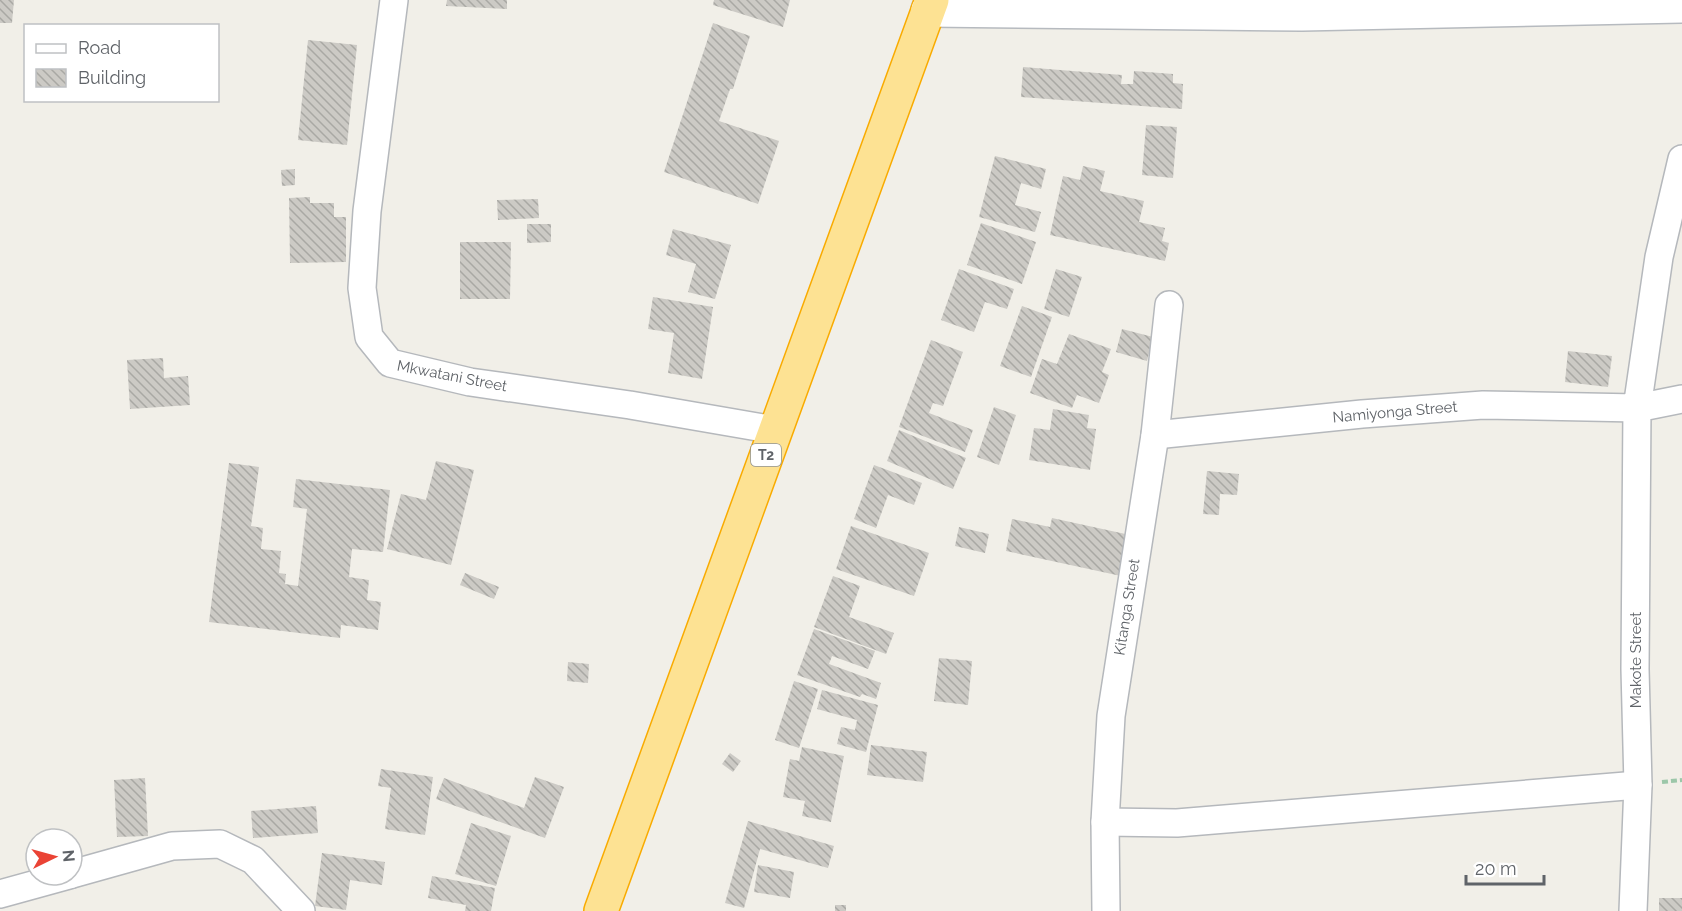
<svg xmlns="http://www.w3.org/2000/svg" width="1682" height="911" font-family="Raleway,sans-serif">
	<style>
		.building { fill: url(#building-back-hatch) }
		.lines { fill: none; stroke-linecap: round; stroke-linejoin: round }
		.street-casing { stroke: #b5b8bc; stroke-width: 30 }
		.secondary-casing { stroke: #b6babf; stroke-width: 36 }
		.highway-casing { stroke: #f9ab00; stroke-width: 36 }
		.path { stroke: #9cc7a9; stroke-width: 4; stroke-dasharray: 6 3; stroke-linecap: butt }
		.street { stroke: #fff; stroke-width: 27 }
		.secondary { stroke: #fff; stroke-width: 33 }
		.highway { stroke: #fde293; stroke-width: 33 }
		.labels { text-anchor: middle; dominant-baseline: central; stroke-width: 6; stroke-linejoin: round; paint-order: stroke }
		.shield { fill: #fff; stroke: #8f9295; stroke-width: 1.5 }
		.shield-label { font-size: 14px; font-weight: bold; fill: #5f6368 }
		.street-label { font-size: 15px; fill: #5f6368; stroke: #fff }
	</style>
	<defs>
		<pattern id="building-back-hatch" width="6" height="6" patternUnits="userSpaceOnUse" patternTransform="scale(1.5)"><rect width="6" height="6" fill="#cccac5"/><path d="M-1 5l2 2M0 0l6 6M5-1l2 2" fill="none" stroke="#a9a8a4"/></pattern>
	</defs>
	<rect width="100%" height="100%" fill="#f1efe8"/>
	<g class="building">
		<path d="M0,0h14l-2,23h-12z"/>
		<path d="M447,0h60v9l-61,-3z"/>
		<path d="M714,0h76l-7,27 -70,-22z"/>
		<path d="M713,23l37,13 -17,53h-3l-11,32 60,20 -21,63 -94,-32z"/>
		<path d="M308,40l49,5 -10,100 -49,-5z"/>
		<path d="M1023,67l99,8 -1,9h12l1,-13 39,3v9l10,1 -1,25 -161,-12z"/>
		<path d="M1146,125l31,2 -4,51 -31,-3z"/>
		<path d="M995,156l51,13 -5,20 -20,-6 -6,22 26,7 -6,20 -56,-15z"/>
		<path d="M1083,166l22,5 -5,20 44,10 -5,21 26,6 -3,13 7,2 -4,18 -115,-26 13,-59 17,4z"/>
		<path d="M295,169v16l-13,1 -1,-16z"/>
		<path d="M310,197v6h24v14h12v45l-56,1 -1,-65z"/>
		<path d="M538,199l1,19 -41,2 -1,-20z"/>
		<path d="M981,223l55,19 -14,42 -55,-19z"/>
		<path d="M527,224h24v18l-24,1z"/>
		<path d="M673,229l58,16 -16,54 -27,-7 8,-28 -30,-9z"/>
		<path d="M460,242h51l-1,57h-50z"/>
		<path d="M959,269l55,20 -7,20 -22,-7 -11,30 -33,-12z"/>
		<path d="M1056,269l26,8 -13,40 -25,-8z"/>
		<path d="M653,297l60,10 -11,72 -34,-6 6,-40 -26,-4z"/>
		<path d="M1022,306l30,11 -21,60 -31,-11z"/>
		<path d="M1122,329l31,8 -6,24 -31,-9z"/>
		<path d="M1069,334l42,15 -9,23 7,3 -10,28 -22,-8 -5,13 -42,-15 12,-34 15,5z"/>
		<path d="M931,340l32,12 -20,54 -10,-3 -4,10 44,17 -8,22 -66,-25z"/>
		<path d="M1568,351l44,5 -4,31 -43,-5z"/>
		<path d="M163,358l1,20 24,-2 2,29 -60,4 -3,-49z"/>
		<path d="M994,407l22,8 -17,50 -22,-8z"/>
		<path d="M1053,409l36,6 -2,13 9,1 -6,41 -61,-10 5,-32 16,2z"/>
		<path d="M899,430l67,28 -13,31 -66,-28z"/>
		<path d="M436,461l38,9 -23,95 -64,-16 14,-55 25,6z"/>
		<path d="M229,463l30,4 -8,59 12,2 -2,21 20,2 -2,22 7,1 -1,10 13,2 9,-77 -14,-2 3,-28 94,11 -7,62 -31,-3 -3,28 20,3 -2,20 14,2 -3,28 -37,-5 -1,13 -131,-16z"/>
		<path d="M874,465l48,18 -8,22 -26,-10 -12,33 -22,-9z"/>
		<path d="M1207,471l32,3 -2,21 -17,-1 -1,21 -16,-1z"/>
		<path d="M1052,518l78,17 -9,41 -115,-25 6,-32 38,8z"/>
		<path d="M851,526l78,27 -15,43 -78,-27z"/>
		<path d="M959,527l30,7 -4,19 -30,-7z"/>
		<path d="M465,573l34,14 -5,12 -34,-14z"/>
		<path d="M833,576l27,10 -11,31 45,16 -8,21 -72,-27z"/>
		<path d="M814,629l61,22 -7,18 -36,-13 -3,8 52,19 -5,16 -14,-5 -2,3 -63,-22z"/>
		<path d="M939,658l33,3 -4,44 -34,-4z"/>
		<path d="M568,662l21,2 -1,19 -21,-2z"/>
		<path d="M794,681l24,8 -19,59 -24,-8z"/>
		<path d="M822,690l56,15 -12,47 -29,-8 4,-17 14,3 2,-10 -40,-11z"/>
		<path d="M871,745l56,7 -4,30 -56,-7z"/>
		<path d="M802,747l42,9 -13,66 -29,-6 3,-15 -22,-4 7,-38 9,2z"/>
		<path d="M730,753l11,8 -8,11 -11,-8z"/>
		<path d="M381,769l52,8 -8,58 -40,-6 6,-41 -13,-2z"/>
		<path d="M535,777l29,10 -19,51 -109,-39 8,-21 80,30z"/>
		<path d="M145,778l3,58 -31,1 -3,-57z"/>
		<path d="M316,806l2,27 -65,5 -2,-27z"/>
		<path d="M748,821l86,25 -6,22 -68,-19 -16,59 -19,-5z"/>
		<path d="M471,823l40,13 -15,50 -41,-12z"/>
		<path d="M322,853l63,9 -3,23 -32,-5 -4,30 -31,-4z"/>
		<path d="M758,865l36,7 -4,26 -36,-6z"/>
		<path d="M432,876l63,12 -4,23h-26l1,-6 -38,-7z"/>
		<rect x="1659" y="898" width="23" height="13"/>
		<rect x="835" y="905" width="11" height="6"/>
	</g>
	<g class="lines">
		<g class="street-casing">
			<g id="street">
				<path d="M394,0l-27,211 -5,77 7,49 21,26 80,19 160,23 145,25"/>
				<path d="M1155,435l207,-21 121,-9 154,3 22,-151 23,-98"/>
				<path d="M1105,822l72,1 461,-38"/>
				<path d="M72,874l100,-28 48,-2 33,16 48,51"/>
				<path d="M0,894l69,-19"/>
				<path d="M1106,911l-1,-89 6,-106 44,-281 14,-130"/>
				<path d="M1633,911l5,-126 -3,-116 2,-261 45,-9"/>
			</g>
		</g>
		<g class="secondary-casing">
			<path id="secondary" d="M928,10l374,4 380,-8"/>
		</g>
		<g class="highway-casing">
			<path id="highway" d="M601,911l331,-911"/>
		</g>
		<path class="path" d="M1662,782l20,-2"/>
		<use href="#street" class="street"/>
		<use href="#secondary" class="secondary"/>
		<use href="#highway" class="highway"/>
	</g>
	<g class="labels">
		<rect class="shield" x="751" y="444" width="30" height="22" rx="4.5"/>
		<g class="shield-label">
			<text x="766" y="455">T2</text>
		</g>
		<g class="street-label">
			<text transform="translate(452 376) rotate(11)">Mkwatani Street</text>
			<text transform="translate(1395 412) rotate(-5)">Namiyonga Street</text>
			<text transform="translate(1127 607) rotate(-81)">Kitanga Street</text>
			<text transform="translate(1636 660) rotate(-90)">Makote Street</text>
		</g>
	</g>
	<rect x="24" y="24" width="195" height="78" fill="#ffffff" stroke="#bfc1c3" stroke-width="1.5"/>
	<rect x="36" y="44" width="30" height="9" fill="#ffffff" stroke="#bfc1c3" stroke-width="1.5"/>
	<text x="78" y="54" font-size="18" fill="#5f6368">Road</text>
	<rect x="36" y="69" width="30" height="18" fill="url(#building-back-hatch)" stroke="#bfc1c3" stroke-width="1.5"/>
	<text x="78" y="84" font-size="18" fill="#5f6368">Building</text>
	<g transform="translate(54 857) rotate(85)"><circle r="28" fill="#ffffff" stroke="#bfc1c3" stroke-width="1.5"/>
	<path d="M0-4.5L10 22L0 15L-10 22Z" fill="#ea4335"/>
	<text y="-9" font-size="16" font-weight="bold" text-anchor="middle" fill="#5f6368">N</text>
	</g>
	<path d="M1466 875v9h78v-9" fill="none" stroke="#5f6368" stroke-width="3"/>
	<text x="1475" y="875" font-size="18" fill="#5f6368" stroke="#ffffff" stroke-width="4.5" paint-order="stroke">20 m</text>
</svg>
